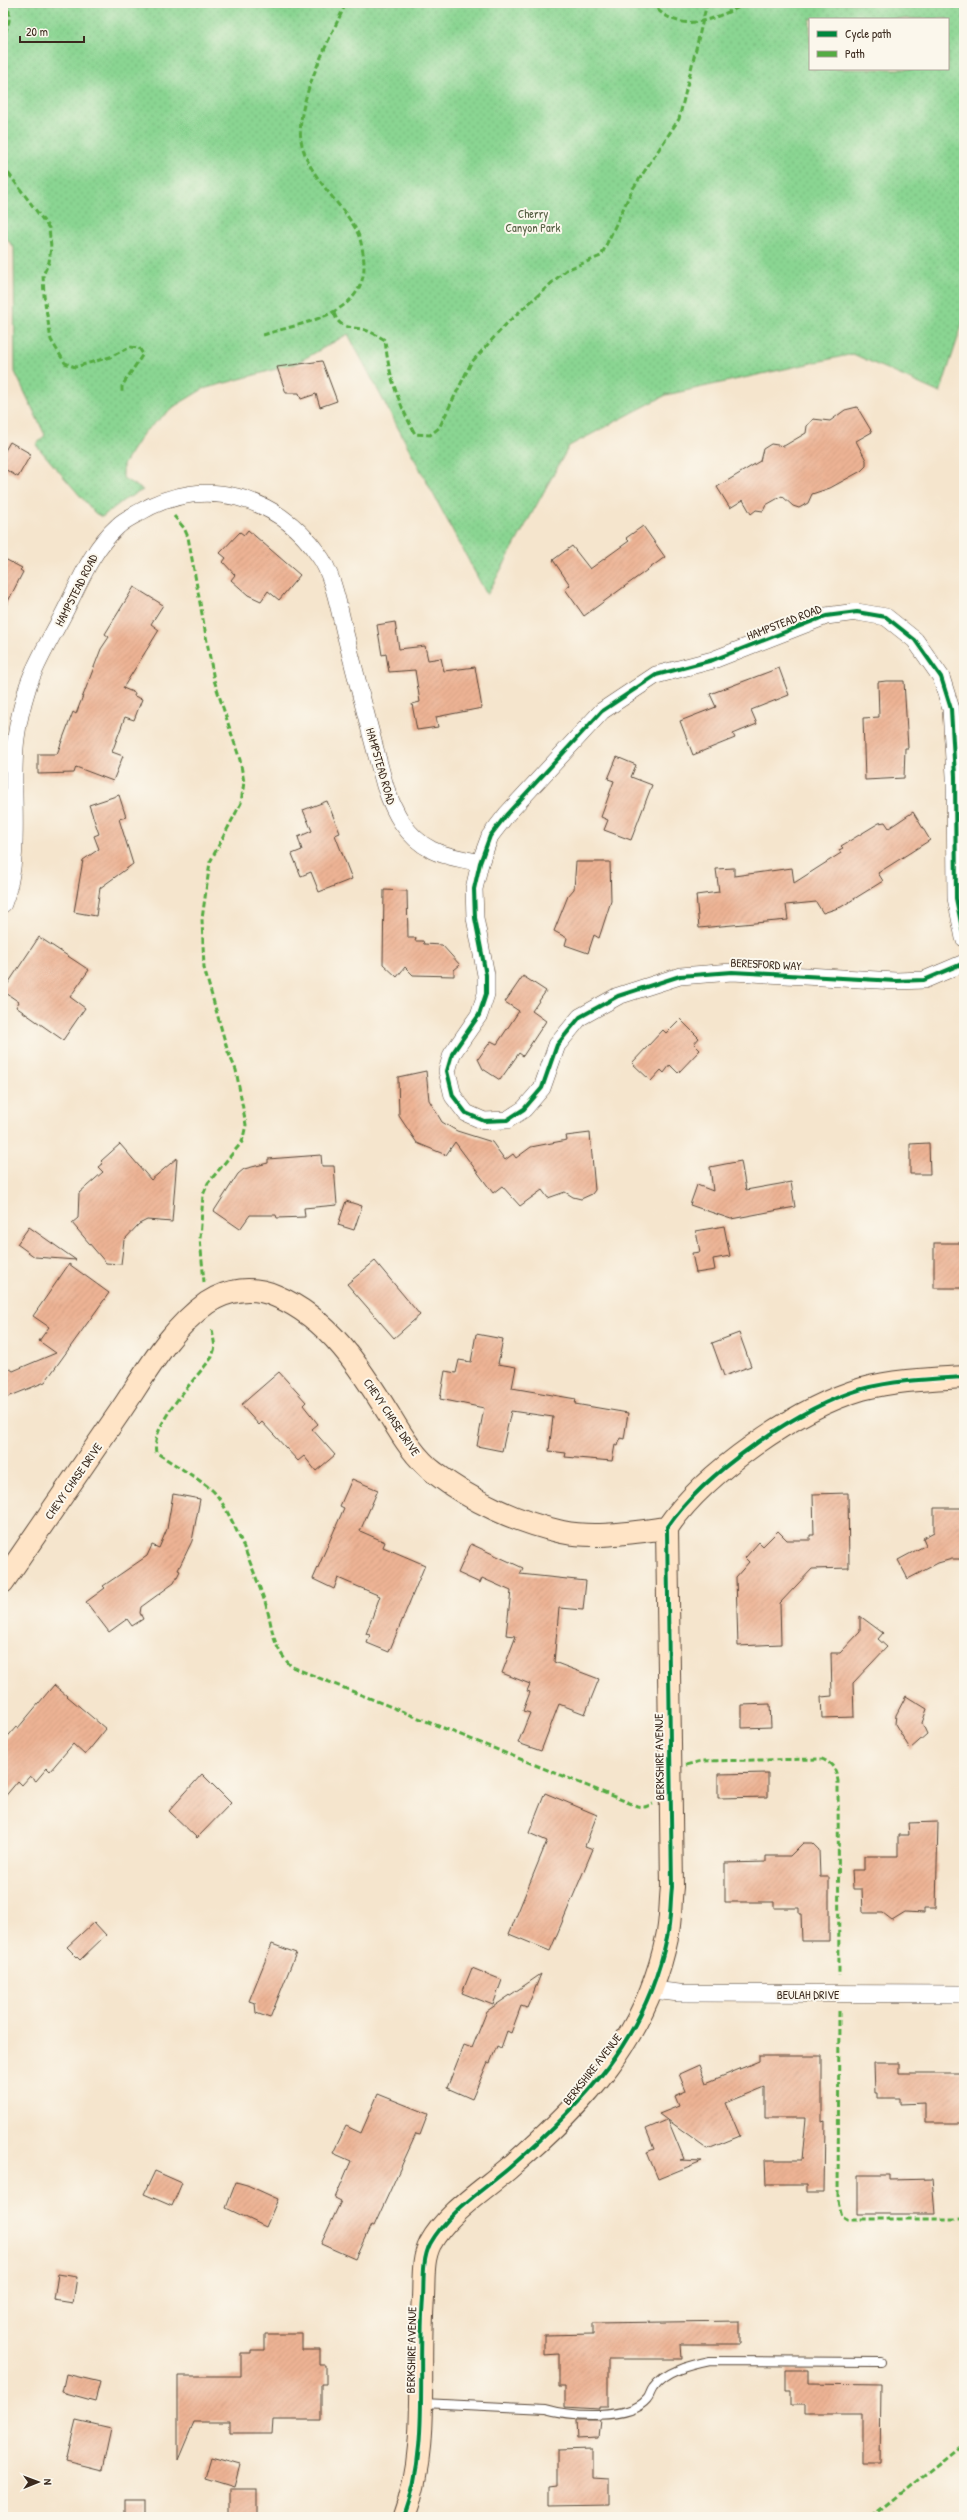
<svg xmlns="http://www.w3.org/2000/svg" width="967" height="2520" font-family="'Patrick Hand',sans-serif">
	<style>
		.park { fill: url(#park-dots); stroke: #628058; fill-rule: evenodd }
		.building { fill: url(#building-hatch) }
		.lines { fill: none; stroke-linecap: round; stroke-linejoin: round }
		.lane-casing { stroke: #574638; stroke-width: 10 }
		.street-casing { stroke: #574638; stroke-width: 18 }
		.secondary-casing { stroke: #574638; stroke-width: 24 }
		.lane { stroke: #fff; stroke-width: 8 }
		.street { stroke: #fff; stroke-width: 17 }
		.secondary { stroke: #ffe4c6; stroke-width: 22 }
		.quiet { stroke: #55ab43; stroke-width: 3; stroke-dasharray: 6 3; stroke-linecap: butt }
		.cycleway-casing { stroke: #fbf7ec; stroke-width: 6 }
		.cycleway { stroke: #00873e; stroke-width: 4 }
		.labels { text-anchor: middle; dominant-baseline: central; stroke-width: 4; stroke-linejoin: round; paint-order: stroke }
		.park-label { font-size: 12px; fill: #535d41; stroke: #fbf7ec }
		.street-label { font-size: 12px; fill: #3b2a1e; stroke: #fbf7ec }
	</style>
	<defs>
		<pattern id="park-dots" width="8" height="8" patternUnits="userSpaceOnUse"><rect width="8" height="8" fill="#8ad592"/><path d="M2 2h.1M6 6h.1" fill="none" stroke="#78b77d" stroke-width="1.8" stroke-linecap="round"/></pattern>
		<pattern id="building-hatch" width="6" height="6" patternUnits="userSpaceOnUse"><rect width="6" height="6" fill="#edb394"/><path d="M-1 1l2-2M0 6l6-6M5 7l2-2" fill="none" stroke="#cc9a7f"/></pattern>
	</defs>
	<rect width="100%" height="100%" fill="#fbf7ec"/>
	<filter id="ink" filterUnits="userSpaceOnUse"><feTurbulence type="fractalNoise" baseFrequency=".025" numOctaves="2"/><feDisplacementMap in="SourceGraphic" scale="8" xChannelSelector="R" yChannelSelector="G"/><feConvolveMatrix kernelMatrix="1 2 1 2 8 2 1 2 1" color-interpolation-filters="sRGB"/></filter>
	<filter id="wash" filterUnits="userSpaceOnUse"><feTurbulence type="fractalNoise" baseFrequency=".012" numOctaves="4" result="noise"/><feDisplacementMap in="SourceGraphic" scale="16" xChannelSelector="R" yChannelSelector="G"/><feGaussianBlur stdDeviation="0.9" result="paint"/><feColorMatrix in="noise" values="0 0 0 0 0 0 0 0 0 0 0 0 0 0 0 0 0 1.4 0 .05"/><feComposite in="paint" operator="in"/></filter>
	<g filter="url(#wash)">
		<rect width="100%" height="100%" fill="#f5e5cd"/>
		<path class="park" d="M3,3h961v316l-24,74 -87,-39 -187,41 -97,51 -82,149 -139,-261 -53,30 -92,25 -28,17 -31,26 -21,33v13l20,12 -19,10 -22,17 -7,-4 -59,-68 9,-10 -30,-63 -1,-124 -11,-14zM810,19h138v50h-138z"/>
		<g id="blocks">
			<g class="building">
				<path d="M322,361l15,40 -17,6 -4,-13 -15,5 -2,-6h-13l-9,-26z"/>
				<path d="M857,407l15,25 -16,9 10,19v6l-5,5 -31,17 -18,6 -4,9 -9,5 -6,-2 -11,-10 -16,9 -3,6 -7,-1 -5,4 -8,-14 -13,8 -13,-21 43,-26 3,-12 8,-5 13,2 22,-13 1,-7 6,-7 17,2 15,-11z"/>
				<path d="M10,442l21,12 -13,23 -15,-9v-14z"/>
				<path d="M643,526l22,31 -81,59 -19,-27 5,-4 -17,-25 19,-14 18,23 39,-28 -3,-3z"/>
				<path d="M248,530l52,45 -21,25 -11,-9 -7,10 -13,-6 -17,-15 4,-5 -12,-13 3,-4 -6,-5 20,-21 4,3z"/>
				<path d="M3,558l19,10 -2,2 3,2 -20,39z"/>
				<path d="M134,587l29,18 -12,19 8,6 -36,58 12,5 -1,3 8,3 -8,21 -9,-3 -13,35 11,4 -10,25 -37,-14 -2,6 -36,1v-20h19l16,-42 3,2 25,-65 8,-12 -4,-3z"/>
				<path d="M395,622l4,27 26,-3 3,14 13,-2 3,13 31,-4 7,41 -46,9 2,10 -21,3 -5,-26 8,-2 -5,-32 -26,2 -3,-18 -4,1 -5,-30z"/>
				<path d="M779,668l10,27 -38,15 6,14 -24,10 2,4 -42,17 -13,-34 36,-14 -6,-13z"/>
				<path d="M886,681h18l4,67h-3l-1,30 -39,2 -2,-62 16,-1 -1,-35z"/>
				<path d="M617,757l19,8 -5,12 21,8 -21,55 -27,-10 4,-10 -7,-3 13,-36 -6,-2z"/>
				<path d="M119,795l7,22 -7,2 14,45 -33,24 -4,28 -22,-4 9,-52 16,-11 -5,-13 5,-2 -10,-29z"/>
				<path d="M327,801l13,32 -5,2 17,44 -33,13 -8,-20 -10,4 -9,-22 10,-4 -4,-13 14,-6 -9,-21z"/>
				<path d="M913,812l17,28 -52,33 5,8 -42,26 -18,6 -7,-11 -30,3 2,15 -89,8 -3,-33 23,-3 -3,-23 18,-1v8l58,-8 2,15 47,-30 -2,-3 4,-2 -2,-2 38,-23 6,-1 4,6z"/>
				<path d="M576,862h34l1,39 -12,37 -5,-3 -6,18 -23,-8 2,-7 -13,-7 14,-35 6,-7z"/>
				<path d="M384,890l23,1 1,47h8l-1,3h8l1,3 18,1 18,20 -6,5v6l-41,-1 -8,-8 -8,10 -14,-13z"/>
				<path d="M39,937l50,33 -19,27 15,11 -22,32 -47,-33 3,-5 -16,-11z"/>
				<path d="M523,976l23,15 -14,20 14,10 -23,35 -4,-3 -19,27 -17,-11 -5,-10 13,-18 6,3 22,-33 -14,-9z"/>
				<path d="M680,1019l19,19 -5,6 6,6 -22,23 -8,-8 -6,8 -3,-3 -10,11 -19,-18 31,-33 3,3z"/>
				<path d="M426,1071l3,29 13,22 15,9 35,11 13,18 8,-6 3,4 15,-11 36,-7 -1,-4 24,-3 5,57 -3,4 -11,5 -8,-2 -8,-5 -17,6 -6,-8 -22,16 -18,-20 -9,7 -38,-51 -9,13 -29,-12 -18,-27 -1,-39z"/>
				<path d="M929,1143l1,31h-20v-30z"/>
				<path d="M120,1144l31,36 26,-22 -5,64 -25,-2 -8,4 -15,16 -3,24 -15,-1 -34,-40 6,-5 1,-25 24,-21 -5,-5 5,-4 -2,-2z"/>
				<path d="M321,1155l1,11h12l3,39 -33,3 1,9 -28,1 -1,-3h-26l-10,14 -26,-18 24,-37 6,-5 24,-6v-4z"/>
				<path d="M741,1161l5,29 45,-8 4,25 -64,12 -41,-14 7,-20 16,6 -3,-24z"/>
				<path d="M346,1201l16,5 -8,24 -16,-5z"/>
				<path d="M724,1226l6,30 -17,3 2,11 -19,3 -4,-20 8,-1 -4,-21z"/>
				<path d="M29,1227l47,33 -41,-3 -18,-13z"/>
				<rect x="934" y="1243" width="30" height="45"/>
				<path d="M375,1261l45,54 -26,23 -47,-54z"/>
				<path d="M69,1264l40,29 -64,89 -42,17v-35l10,7 43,-18 -17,-12 10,-14 -16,-11z"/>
				<path d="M739,1333l12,33 -27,10 -12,-33z"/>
				<path d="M476,1334l27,5 -5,25 18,3 -4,21 64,11 -1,5 53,9 -4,26 -4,-1 -2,8 -3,-1 -3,16 -47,-4 1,-4 -17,-2 4,-34 -42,-6 -9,40 -25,-5 7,-38 -44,-9 5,-28 11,2 3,-13 12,2z"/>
				<path d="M279,1372l27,30 -3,3 15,19 -6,5 23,26 -19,16 -12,-15 -6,5 -36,-39 -3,3 -18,-20z"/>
				<path d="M352,1479l26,11 -18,41 25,11 -2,5 42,18 -36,87 -22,-9 3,-8 -4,-1 14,-38 -42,-18 -4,11 -21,-10 31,-71 -4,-2z"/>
				<path d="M848,1493l1,75 -37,1 -32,34 1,41 -43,2 -2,-69 13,-15 -4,-4 14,-16 4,4 15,-15 9,9h23v-5h4l-1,-41z"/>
				<path d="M173,1494l27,5 -8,42 -14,29 2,1 -6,12 -33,24 -1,6 3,6 -11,7 -5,-7 -18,13 -23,-30 19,-14 -2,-2 44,-30 5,-11 7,3 8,-19z"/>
				<path d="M934,1508h30v51h-12l-14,4 -30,16 -10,-19 28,-15 -3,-7 11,-6z"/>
				<path d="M471,1544l52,24 -3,6 66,7 -3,29 -24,-2 -5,54 45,17 -14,35 -26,-10 -18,47 -23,-8 12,-30 -7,-2 7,-19 -3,-1 3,-7 -28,-11 14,-37 -10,-1 5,-44 -29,-13 -2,5 -22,-10z"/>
				<path d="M860,1616l23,17 -5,6 9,8 -34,36 1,34 -32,1 -1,-21 11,-1 -1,-43h9l20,-21z"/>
				<path d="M54,1685l52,44 -21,26 -12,-11 -23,27 -3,-3 -11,13 -6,-5 -8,9 -4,-4 -15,18v-57l13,-15 2,1z"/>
				<path d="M906,1696l21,13 -5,14 5,11 -17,15 -15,-25 1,-9z"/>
				<path d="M770,1704l1,23 -29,1v-23z"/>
				<path d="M768,1773v24l-50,1v-24z"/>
				<path d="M202,1774l29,29 -34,35 -28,-27z"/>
				<path d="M545,1793l52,22 -12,31 8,3 -43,102 -41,-17 38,-93 -18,-8z"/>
				<path d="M938,1822l-2,86h-12v5l-19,-1 -13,8 -9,-7h-20l-1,-24h-9l-1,-19h12v-14h34v-21h11l-1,-12z"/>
				<path d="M803,1843h9l7,7 1,27h9v64h-27l-1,-27h-2v-6h-25v-6h-49v-39l41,-1v-6h24z"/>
				<path d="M94,1922l12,13 -26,25 -13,-13z"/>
				<path d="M272,1944l24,9 -26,65 -14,-5 -1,-10 -6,-2z"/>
				<path d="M472,1968l30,12 -9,25 -31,-12z"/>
				<path d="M541,1974l-14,34 -6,-2 -10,27 -4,-2 -6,17 -4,-2 -7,17 -2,-1 -16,37 -25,-11 17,-43 8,3 15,-37z"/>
				<path d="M759,2056h63v66l3,-1 -1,71h-17v-7h-41l-1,-25h37l4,-42h-41v-31l-39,16 14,33 -32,13 -40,-29 16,39 -4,1 22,1 -44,18 -11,-27 7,-3 -8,-20 21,-9 -8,-6 20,-8 -4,-10 11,-5 -7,-17 20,-9 7,18 53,-22z"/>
				<path d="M874,2063h25v10h65v50h-39v-20l-25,1v-6h-23v-5h-2z"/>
				<path d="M378,2094l50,20 -8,21 -4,-1 -42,92 -3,-1 -16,34 -34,-15 20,-43 -6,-3 16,-37 -18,-8 13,-27 15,7z"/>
				<path d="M155,2171l27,12 -10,23 -28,-12z"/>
				<path d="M858,2175h32v5l42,-1 3,35h-77z"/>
				<path d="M236,2182l11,3 31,14 -12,28 -40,-19z"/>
				<path d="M58,2274l19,3 -4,26 -19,-3z"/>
				<path d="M740,2321v23h-59l1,15h-74v48h-9v2l-34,-2v-20h-6v-33l-15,1v-20l49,-1v-11z"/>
				<path d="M265,2334h37v16h18v15h6v19h-5v36h-48l-1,13h-42v-11h-36l-16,38v-84h63v-23h10v-3h14z"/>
				<path d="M786,2370h22v13l73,1 -1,80h-18v-49h-58v-10h-13v-14h-5z"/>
				<path d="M66,2374l34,8 -5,19 -33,-9z"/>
				<path d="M76,2420l35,8 -9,42 -36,-9z"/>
				<path d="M576,2420h24l-2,18 -21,1z"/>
				<path d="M593,2449v29l16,1v25l-60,1v-18l8,-1v-36z"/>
				<path d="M211,2457l29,8 -6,22 -29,-9z"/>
				<rect x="229" y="2489" width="28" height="28"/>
				<rect x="125" y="2501" width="20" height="16"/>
			</g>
		</g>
	</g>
	<g filter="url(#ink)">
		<use href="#blocks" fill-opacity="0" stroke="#574638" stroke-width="1"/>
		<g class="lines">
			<g class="lane-casing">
				<path id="lane" d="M423,2403l123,6c24,7 83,12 101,-10 3,-3 3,-7 6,-11 12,-17 38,-23 57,-27l171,1"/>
			</g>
			<g class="street-casing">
				<g id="street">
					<path d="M3,904c20,-50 6,-114 13,-166 2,-17 7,-36 12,-52 8,-24 23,-48 35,-71 16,-31 28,-65 55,-89 6,-6 15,-10 22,-14 63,-37 136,-17 178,42 15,19 21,55 27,79 13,51 26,102 40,153 9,26 21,51 47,64 13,7 33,9 48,13"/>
					<path d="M964,938l-8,-40 -1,-122 -4,-67 -10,-32 -26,-37 -29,-23 -29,-5 -31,4 -113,44 -57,15 -54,36 -95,103 -17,22 -10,27 -6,26 1,29 11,57v19l-7,21 -27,39 -5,17 6,25 13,17 18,8 23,-1 17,-11 18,-21 15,-43 23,-28 38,-21 62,-20 52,-4 164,9 28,-1 40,-17"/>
					<path d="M653,1990l26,3 285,1"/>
				</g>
			</g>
			<g class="secondary-casing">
				<g id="secondary">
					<path d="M3,1582c39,-56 77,-113 116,-169 26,-38 50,-83 88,-110 21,-14 46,-17 69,-7 53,22 85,73 114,120 12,20 26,43 45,57 36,28 82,49 127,59 34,7 71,0 105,-4 37,-55 130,-120 195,-139 33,-9 68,-10 102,-12"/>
					<path d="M404,2517c26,-70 13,-146 19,-219 1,-18 -1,-38 7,-54 17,-31 52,-53 78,-75 76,-66 138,-130 159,-232 4,-16 3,-34 5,-50l-5,-359"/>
				</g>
			</g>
			<use href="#lane" class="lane"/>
			<use href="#street" class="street"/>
			<use href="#secondary" class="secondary"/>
			<g class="quiet">
				<path d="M651,3c31,35 62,15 98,0"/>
				<path d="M3,42l6,-21v-18"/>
				<path d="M3,166l46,62 2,19 -2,15 -6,13 1,21 7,44 14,23 10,4 35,-10 20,-10 9,1 4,6 -21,32v8"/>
				<path d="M334,313c5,15 14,14 28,16 8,2 16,7 23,11 4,38 13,61 30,94l15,1 9,-7 32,-65 37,-41 58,-52 35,-14 31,-66 47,-71 28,-116"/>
				<path d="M263,335c39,-13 103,-19 101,-72 -1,-13 -3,-26 -10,-37 -17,-27 -44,-49 -52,-81 -10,-38 28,-106 44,-142"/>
				<path d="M174,516l10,12 4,9 26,143 26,80 4,22 -3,21 -31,59 -8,57 2,49 24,84 8,18 10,55 -4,17 -34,41 -5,12 -3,44 4,43"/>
				<path d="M212,1330l3,17 -3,10c-17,23 -62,67 -56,95 18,13 39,24 56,38 18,16 44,87 53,112 9,27 5,43 27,65l345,139 8,1 8,-3"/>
				<path d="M686,1765l15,-4 121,-2c11,5 14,10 16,22l1,195"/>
				<path d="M839,2011l-1,190 4,15 5,3h117"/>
				<path d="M872,2517l92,-74"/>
			</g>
			<g class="cycleway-casing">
				<g id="cycleway">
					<path d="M964,938l-8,-40 -1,-122 -4,-67 -10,-32 -26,-37 -29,-23 -29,-5 -31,4 -113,44 -57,15 -54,36 -95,103 -17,22 -10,27 -6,26 1,29 11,57v19l-7,21 -27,39 -5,17 6,25 13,17 18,8 23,-1 17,-11 18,-21 15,-43 23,-28 38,-21 62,-20 52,-4 164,9 28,-1 40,-17"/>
					<path d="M404,2517c26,-70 13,-146 19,-219 1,-18 -1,-38 7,-54 17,-31 52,-53 78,-75 76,-66 138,-130 159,-232 4,-16 3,-34 5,-50l-5,-359c37,-55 130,-120 195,-139 33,-9 68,-10 102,-12"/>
				</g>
			</g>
			<use href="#cycleway" class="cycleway"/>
		</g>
	</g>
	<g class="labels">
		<g class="park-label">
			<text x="533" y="213">Cherry<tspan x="533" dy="14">Canyon Park</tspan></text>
		</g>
		<g class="street-label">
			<text transform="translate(76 590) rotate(-63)">HAMPSTEAD ROAD</text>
			<text transform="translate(784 622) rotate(-21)">HAMPSTEAD ROAD</text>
			<text transform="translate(381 766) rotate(74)">HAMPSTEAD ROAD</text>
			<text transform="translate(766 964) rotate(3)">BERESFORD WAY</text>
			<text transform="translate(392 1417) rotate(56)">CHEVY CHASE DRIVE</text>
			<text transform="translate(73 1481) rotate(-55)">CHEVY CHASE DRIVE</text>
			<text transform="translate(659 1757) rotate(-91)">BERKSHIRE AVENUE</text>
			<text x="808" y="1994">BEULAH DRIVE</text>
			<text transform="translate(592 2069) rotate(-52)">BERKSHIRE AVENUE</text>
			<text transform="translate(411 2350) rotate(-89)">BERKSHIRE AVENUE</text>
		</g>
	</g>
	<rect width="967" height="2520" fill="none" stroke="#fbf7ec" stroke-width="16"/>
	<rect x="809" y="18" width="140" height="52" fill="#fbf7ec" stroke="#aea59a"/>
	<rect x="817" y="31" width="20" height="6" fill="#00873e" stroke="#aea59a"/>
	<text x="845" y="38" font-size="12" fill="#3b2a1e">Cycle path</text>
	<rect x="817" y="51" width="20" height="6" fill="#55ab43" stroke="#aea59a"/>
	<text x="845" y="58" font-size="12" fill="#3b2a1e">Path</text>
	<g transform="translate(38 2482) rotate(89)" stroke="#fbf7ec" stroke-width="3" paint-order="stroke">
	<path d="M0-3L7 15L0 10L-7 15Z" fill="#3b2a1e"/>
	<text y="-6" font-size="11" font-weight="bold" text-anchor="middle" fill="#3b2a1e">N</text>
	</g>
	<path d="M20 36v6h64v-6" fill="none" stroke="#3b2a1e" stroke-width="2"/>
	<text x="26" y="36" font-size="12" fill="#3b2a1e" stroke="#fbf7ec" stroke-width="3" paint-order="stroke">20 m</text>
</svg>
